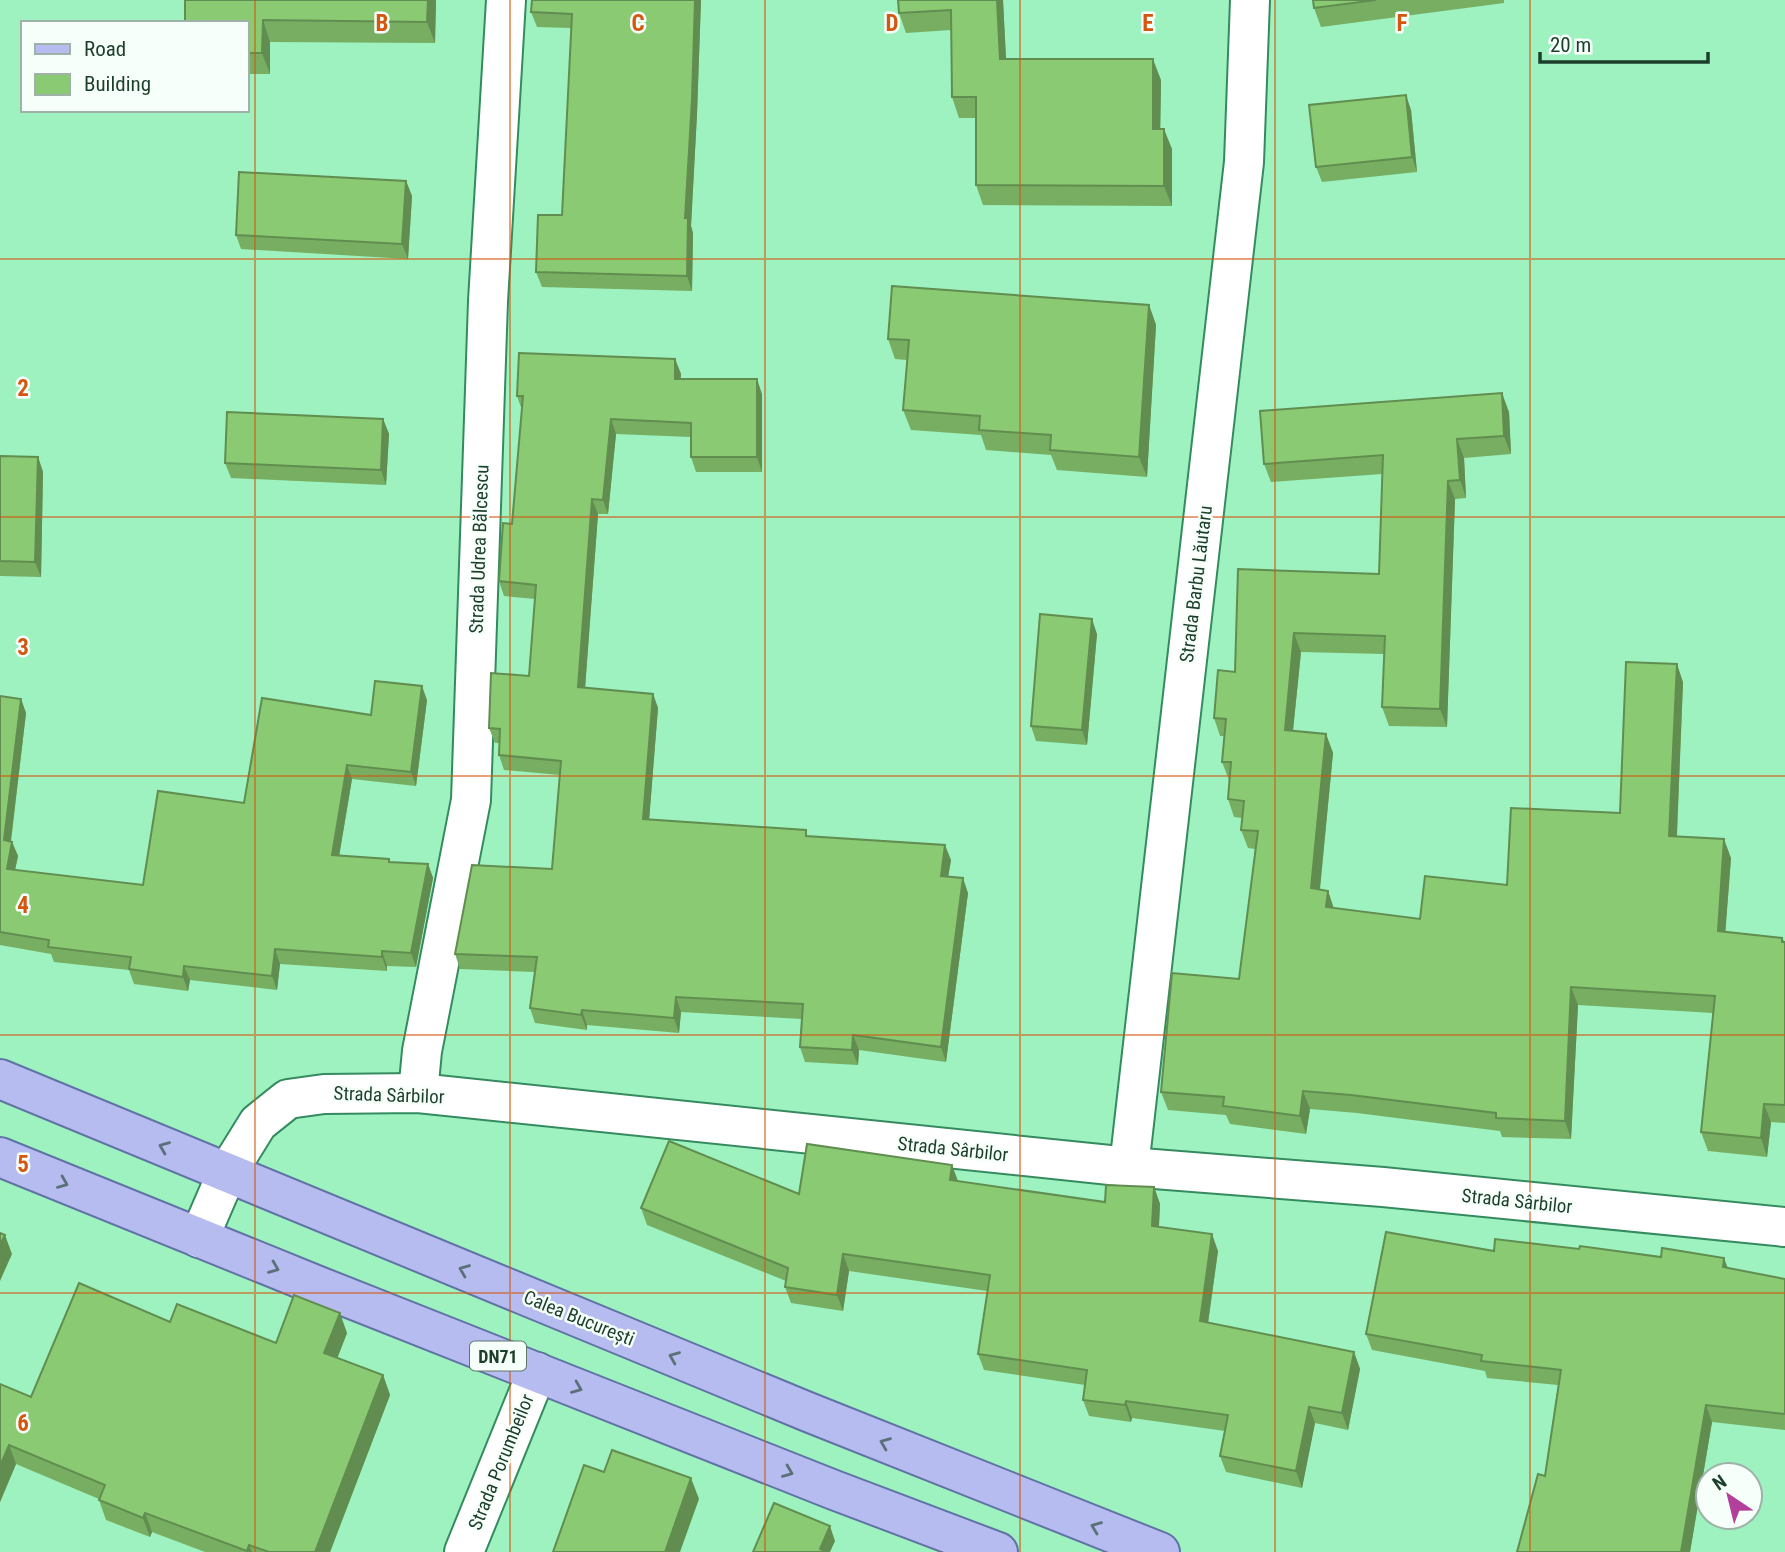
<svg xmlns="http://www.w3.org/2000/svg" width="1785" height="1552" font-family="'Roboto Condensed',sans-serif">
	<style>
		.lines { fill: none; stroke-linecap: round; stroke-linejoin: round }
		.street-casing { stroke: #358b5f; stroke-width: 42 }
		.primary-casing { stroke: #6073a4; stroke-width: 42 }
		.street { stroke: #fff; stroke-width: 38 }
		.primary { stroke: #b6bcef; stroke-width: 38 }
		.wall { fill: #77ae62 }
		.shaded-wall { fill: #618d50 }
		.building { fill: #8aca72; stroke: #618d50; stroke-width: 2 }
		.oneway { stroke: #5a717a }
		.grid { fill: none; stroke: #d4560f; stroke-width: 2; stroke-opacity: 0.55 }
		.labels { text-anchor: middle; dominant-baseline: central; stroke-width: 5; stroke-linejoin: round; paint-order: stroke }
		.shield { fill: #f7fffa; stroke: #5e796a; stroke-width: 2 }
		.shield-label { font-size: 18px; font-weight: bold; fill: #1c3f2c }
		.street-label { font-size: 19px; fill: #1c3f2c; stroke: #f7fffa }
		.grid-label { font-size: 23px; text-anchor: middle; font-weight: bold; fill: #d4560f; stroke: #f7fffa; stroke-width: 5; stroke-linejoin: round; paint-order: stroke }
	</style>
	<rect width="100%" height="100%" fill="#9df2c0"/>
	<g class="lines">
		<g class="street-casing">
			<g id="street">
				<path d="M418,1093l4,-42 49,-251 17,-499 18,-301"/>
				<path d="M1129,1167l115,-1005 6,-162"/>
				<path d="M199,1238l28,-65 31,-50 30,-24 36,-5 94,-1 711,74 254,20 402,40"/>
				<path d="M464,1552l73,-180"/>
			</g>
		</g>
		<g class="primary-casing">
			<g id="primary">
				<path d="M0,1079l808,333 352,140"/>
				<path d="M0,1157l321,130 513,203 164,62"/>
			</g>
		</g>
		<use href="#street" class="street"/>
		<use href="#primary" class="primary"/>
	</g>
	<g class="wall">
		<path d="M185,0h251l-1,43 -165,-1v32h-23v-51z"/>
		<path d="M701,0l-4,114 -6,112 2,7 -1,58 -150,-4 -6,-15 26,-57 9,-187 -34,-1 -6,-15z"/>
		<path d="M1003,0l3,59 155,21 -1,49 12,20v57l-189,-1 -7,-20v-67h-17l-7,-21 -1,-67 -45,3 -7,-20z"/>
		<path d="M1313,0h191v3l-183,24 -7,-19z"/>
		<path d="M1411,110l6,62 -95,10 -6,-15z"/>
		<path d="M406,181l6,15 -4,63 -167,-10 -5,-14z"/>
		<path d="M1149,305l7,20 -9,152 -90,-7 -6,-15 -65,-5 -5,-15 -70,-5 -8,-20 4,-50 -12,-1 -7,-20z"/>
		<path d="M675,359l6,15 -1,5 82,15v78h-66l-5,-15v-20l-75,-3 -8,80h-10l-13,174 68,6 5,14 -9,112 159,16 143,24 -3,16 20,17 -22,169 -87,-12 -1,15 -53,-3 -5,-15 2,-28 -121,-7 -2,21 -92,-8v5l-52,-7 -5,-15 5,-36 -75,-3 -5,-15 97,-85 8,-94 -56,-5 -5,-15v-12h-4l-6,-15 40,-52 6,-77 -31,-3 -5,-15 13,-57 10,-114 -5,-14z"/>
		<path d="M1509,412l2,42 -47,4 2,40 -11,1 -8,228 -58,-1 -7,-19 2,-53 -83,-2 -8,79 33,3 7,19 -13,137 8,1 6,18 86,10 87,-34 113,-72 63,-131 -6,154 54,22 -6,74 57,6 3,4v181l-14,-1 -4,35 -59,-6 -7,-19 12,-119 -135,-8 -7,134 -69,-2 -2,-6 -143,-18 -47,-4 -4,25 -76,-10 -4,-9 -58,-5 -7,-18 78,-113 16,-130 -7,-1 -7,-18 2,-12 -9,-1 -6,-18 1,-19 -7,-18 2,-26h-4l-6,-18 21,-46 144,-98 3,-100 -111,8 -7,-18z"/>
		<path d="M383,419l6,15 -3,51 -155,-7 -6,-15z"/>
		<path d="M0,456l38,1 5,15 -2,105 -41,-1z"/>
		<path d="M1097,634l-10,111 -51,-4 -5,-15z"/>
		<path d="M0,696l21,3 5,14 -15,129h1l6,14 -3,14 128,15 101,-82 127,-88 56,-15 -11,86 -64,-7 -13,76 51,7 38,2 5,14 -17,89 -29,-1v5l-107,-7 -3,26 -87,-10 -2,11 -54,-7 -5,-14 -75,-8 -3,-8 -51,-9z"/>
		<path d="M958,1181l147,21 49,-15 6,17 -1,23 59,24 -10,72 146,29 6,17 -12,61 -33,-7 -13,65 -76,-16 -6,-16 5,-25 -93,-13 -1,4 -42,-6 -6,-16 2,-15 -101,-15 -6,-16 9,-63 -138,-20 -6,40 -52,-8 -6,-16 1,-6 -139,-56 -6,-17z"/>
		<path d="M1494,1251l234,17 57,11v151l-73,-8 -22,130h-173l28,-76 13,-91 -71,-7 -2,-7 -113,-21 -6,-16z"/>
		<path d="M170,1322l106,21 71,-10 -10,25 46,17 7,20 -60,157h-125l-53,-20 -2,5 -44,-17 -7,-20v-1l-83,-35 -16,38v-118l31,13z"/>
	</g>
	<g class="shaded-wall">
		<path d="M428,0h8l-1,43 -8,-21z"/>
		<path d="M695,0h6l-4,114 -6,112 2,7 -1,58 -5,-15 -2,-58z"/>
		<path d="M997,0h6l4,79 -7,-20z"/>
		<path d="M263,20l7,22v32l-8,-21z"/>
		<path d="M1153,59l8,21 -1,69 -7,-20z"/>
		<path d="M1406,95l5,15 6,62 -5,-15z"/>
		<path d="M1164,129l8,20v57l-8,-20z"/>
		<path d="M406,181l6,15 -4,63 -6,-15z"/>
		<path d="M1149,305l7,20 -9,152 -8,-20z"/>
		<path d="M675,359l6,15 -1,20 -5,-15z"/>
		<path d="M757,379l5,15v78l-5,-15z"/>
		<path d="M1502,393l7,19 2,42 -7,-18z"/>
		<path d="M383,419l6,15 -3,51 -5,-15z"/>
		<path d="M611,419l5,15 -8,80 -5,-14z"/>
		<path d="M1457,439l7,19 2,40 -6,-18z"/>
		<path d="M38,457l5,15 -2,105 -6,-15z"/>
		<path d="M1448,481l7,18 -8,228 -7,-18z"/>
		<path d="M592,499l6,15 -14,188 -6,-15z"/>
		<path d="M1092,619l5,15 -10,111 -5,-15z"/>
		<path d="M1294,633l7,19 -10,97 -6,-19z"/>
		<path d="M1677,664l6,18 -7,172 -7,-18z"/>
		<path d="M422,686l5,14 -11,86 -5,-14z"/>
		<path d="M653,694l5,14 -10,126 -5,-15z"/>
		<path d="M21,699l5,14 -17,142 -5,-15z"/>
		<path d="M1326,734l7,19 -15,154 -7,-19z"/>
		<path d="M347,765l5,14 -15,90 -5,-14z"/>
		<path d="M1724,839l7,19 -7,92 -6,-19z"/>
		<path d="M12,842l6,14 -6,28 -5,-15z"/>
		<path d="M945,845l6,15 -5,30 -5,-14z"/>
		<path d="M428,864l5,14 -17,89 -5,-14z"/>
		<path d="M963,878l5,15 -22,169 -5,-15z"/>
		<path d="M1328,891l6,18 -8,-2z"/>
		<path d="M275,949l5,15 -3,26 -5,-14z"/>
		<path d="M382,951l5,15v5l-5,-14z"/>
		<path d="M184,966l6,14 -2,11 -5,-14z"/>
		<path d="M1571,987l7,18 -7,134 -6,-18z"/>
		<path d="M676,997l5,15 -2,21 -5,-15z"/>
		<path d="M582,1010l5,15v5l-6,-15z"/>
		<path d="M853,1035l6,15 -1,15 -6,-15z"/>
		<path d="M1303,1091l7,18 -4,25 -6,-18z"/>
		<path d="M1764,1104l7,18 -4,35 -6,-19z"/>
		<path d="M952,1165l6,16 -2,16 -6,-17z"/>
		<path d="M1154,1187l6,17 -2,38 -6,-16z"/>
		<path d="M1212,1234l6,17 -12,86 -6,-16z"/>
		<path d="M5,1235l7,19 -12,27v-36z"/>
		<path d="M843,1254l6,17 -6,40 -6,-16z"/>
		<path d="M1724,1258l6,16 -7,-7z"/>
		<path d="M340,1313l7,20 -15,39 -8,-19z"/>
		<path d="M1354,1352l6,17 -12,61 -6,-17z"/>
		<path d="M383,1375l7,20 -60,157h-15z"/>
		<path d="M1126,1401l6,17 -1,4 -6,-17z"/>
		<path d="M1706,1405l6,17 -22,130h-9z"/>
		<path d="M1309,1407l6,16 -13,65 -6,-17z"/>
		<path d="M9,1445l7,19 -16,38v-36z"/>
		<path d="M691,1478l8,21 -19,53h-15z"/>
		<path d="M145,1513l7,19 -2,5 -7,-19z"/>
		<path d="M830,1526l5,15 -5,11h-9l-1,-3z"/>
		<path d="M249,1545l3,7h-5v-1z"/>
	</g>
	<g class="building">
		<path d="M185,0h243l-1,22 -164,-2 -1,33h-15v-30h-62z"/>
		<path d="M532,0h163l-3,99 -7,119h3l-1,58 -151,-4 2,-57h24l10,-201 -41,-2z"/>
		<path d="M898,0h99l3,59h153v70h11v57l-188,-1v-88h-24l-1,-87 -52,3z"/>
		<path d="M1313,0h63l-62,8z"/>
		<path d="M1406,95l6,62 -96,10 -7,-62z"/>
		<path d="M239,172l167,9 -4,63 -166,-9z"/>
		<path d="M892,286l257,19 -10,152 -89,-7 1,-15 -72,-5 1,-14 -77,-6 6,-70 -21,-1z"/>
		<path d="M519,353l156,6v20h82v78h-66v-34l-80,-4 -8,81 -11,-1 -14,188 75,7 -10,125 163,11v6l139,9 -4,31 22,2 -22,169 -88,-12 -1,15 -52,-3 3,-43 -127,-7 -2,21 -92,-8 -1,5 -51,-7 7,-51 -82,-3 17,-89 80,4 9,-108 -62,-6 1,-26 -11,-1 2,-55 38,3 7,-91 -37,-4 4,-58 9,1 11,-128h-6z"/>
		<path d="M1502,393l2,43 -47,3 3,41 -12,1 -8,228 -58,-2 3,-71 -91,-3 -9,97 41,4 -15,154 17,3 -2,16 94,12 5,-43 82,9 4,-77 109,5 6,-151 51,2 -8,172 55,3 -6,92 64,7v4h3v163l-21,-1 -3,34 -60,-6 14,-136 -144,-9 -6,134 -69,-3v-5l-145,-18 -48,-4 -3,25 -77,-10 1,-9 -63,-5 11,-119 67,6 19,-148 -17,-1 3,-29 -16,-2 3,-37h-9l4,-43 -12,-1 4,-48 17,2 3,-103 141,5 4,-119 -119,9 -4,-53z"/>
		<path d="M227,412l156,7 -2,51 -156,-7z"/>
		<path d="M0,456l38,1 -3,105 -35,-1z"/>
		<path d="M1040,614l52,5 -10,111 -51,-4z"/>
		<path d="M375,681l47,5 -11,86 -64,-7 -15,90 57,4v3l39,2 -17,89 -29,-2v6l-107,-8 -3,27 -88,-10 -1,11 -54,-8 2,-12 -83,-10 1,-7 -49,-8v-236l21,3 -17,141 8,2 -5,27 136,16 15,-94 86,12 18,-105 109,17z"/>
		<path d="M669,1141l130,53 8,-50 145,21 -2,15 155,22 1,-17 48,2 -2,39 60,8 -12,87 154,31 -12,61 -33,-6 -13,64 -76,-15 8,-41 -102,-14 -1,4 -42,-5 4,-30 -109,-16 12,-79 -147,-21 -6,41 -52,-8 3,-19 -147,-60z"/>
		<path d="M1386,1232l108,19 1,-12 84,10 1,-3 81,11 1,-9 62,10 -1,9 62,12v135l-79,-9 -25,147h-164l21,-78 7,2 16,-106 -80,-9 1,-6 -116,-21z"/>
		<path d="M0,1233l5,2 -5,10z"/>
		<path d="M79,1283l91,39 7,-18 99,39 18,-48 46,18 -16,40 59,22 -68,177h-46l-20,-7 -2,6 -102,-38 -2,5 -44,-18 6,-15 -96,-40 -9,21v-82l31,13z"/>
		<path d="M612,1450l79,28 -26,74h-112l31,-87 20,7z"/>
		<path d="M774,1503l56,23 -10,23 8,3h-75z"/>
	</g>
	<defs><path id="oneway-chevron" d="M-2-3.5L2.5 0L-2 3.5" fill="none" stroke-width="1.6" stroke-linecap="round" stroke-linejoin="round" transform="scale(1.75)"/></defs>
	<g class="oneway">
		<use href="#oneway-chevron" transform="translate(164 1147) rotate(-158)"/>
		<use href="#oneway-chevron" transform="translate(63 1183) rotate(22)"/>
		<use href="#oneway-chevron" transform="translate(274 1268) rotate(22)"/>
		<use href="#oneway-chevron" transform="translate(464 1270) rotate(-158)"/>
		<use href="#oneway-chevron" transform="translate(674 1357) rotate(-158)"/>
		<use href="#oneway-chevron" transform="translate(577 1388) rotate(22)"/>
		<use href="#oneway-chevron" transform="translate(885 1443) rotate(-158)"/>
		<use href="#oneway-chevron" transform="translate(788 1472) rotate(22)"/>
		<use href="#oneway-chevron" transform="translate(1096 1527) rotate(-158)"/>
	</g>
	<path class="grid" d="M255,0v1552M510,0v1552M765,0v1552M1020,0v1552M1275,0v1552M1530,0v1552M0,259h1785M0,517h1785M0,776h1785M0,1035h1785M0,1293h1785"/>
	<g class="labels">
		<rect class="shield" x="470" y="1341.5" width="56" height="29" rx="5"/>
		<g class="shield-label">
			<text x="498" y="1356">DN71</text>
		</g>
		<g class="street-label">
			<text transform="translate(479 549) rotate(-88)">Strada Udrea Bălcescu</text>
			<text transform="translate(1196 584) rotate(-83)">Strada Barbu Lăutaru</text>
			<text transform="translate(389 1095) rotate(2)">Strada Sârbilor</text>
			<text transform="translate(953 1149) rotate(6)">Strada Sârbilor</text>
			<text transform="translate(1517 1201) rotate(6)">Strada Sârbilor</text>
			<text transform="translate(579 1318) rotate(22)">Calea București</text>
			<text transform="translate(501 1462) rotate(-68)">Strada Porumbeilor</text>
		</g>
	</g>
	<g class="grid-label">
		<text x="382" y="31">B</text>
		<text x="638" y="31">C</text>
		<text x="892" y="31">D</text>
		<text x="1148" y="31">E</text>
		<text x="1402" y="31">F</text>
		<text x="23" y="396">2</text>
		<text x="23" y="655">3</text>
		<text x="23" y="913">4</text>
		<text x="23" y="1172">5</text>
		<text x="23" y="1431">6</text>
	</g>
	<rect x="21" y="21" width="228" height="91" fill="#f7fffa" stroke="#9fb2a8" stroke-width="2"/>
	<rect x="35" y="44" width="35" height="10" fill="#b6bcef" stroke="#9fb2a8" stroke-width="2"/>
	<text x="84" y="56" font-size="21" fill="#1c3f2c">Road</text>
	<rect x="35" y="74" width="35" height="21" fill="#8aca72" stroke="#9fb2a8" stroke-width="2"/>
	<text x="84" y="91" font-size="21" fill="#1c3f2c">Building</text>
	<g transform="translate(1729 1496) rotate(325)"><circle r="33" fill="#f7fffa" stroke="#9fb2a8" stroke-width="2"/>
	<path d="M0-5L12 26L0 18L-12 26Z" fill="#b3409a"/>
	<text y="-10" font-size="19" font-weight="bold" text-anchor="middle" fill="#1c3f2c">N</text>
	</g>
	<path d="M1540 52v10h168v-10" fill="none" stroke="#1c3f2c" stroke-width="3.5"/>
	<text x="1550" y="52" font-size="21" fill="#1c3f2c" stroke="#f7fffa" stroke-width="5" paint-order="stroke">20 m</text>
</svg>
